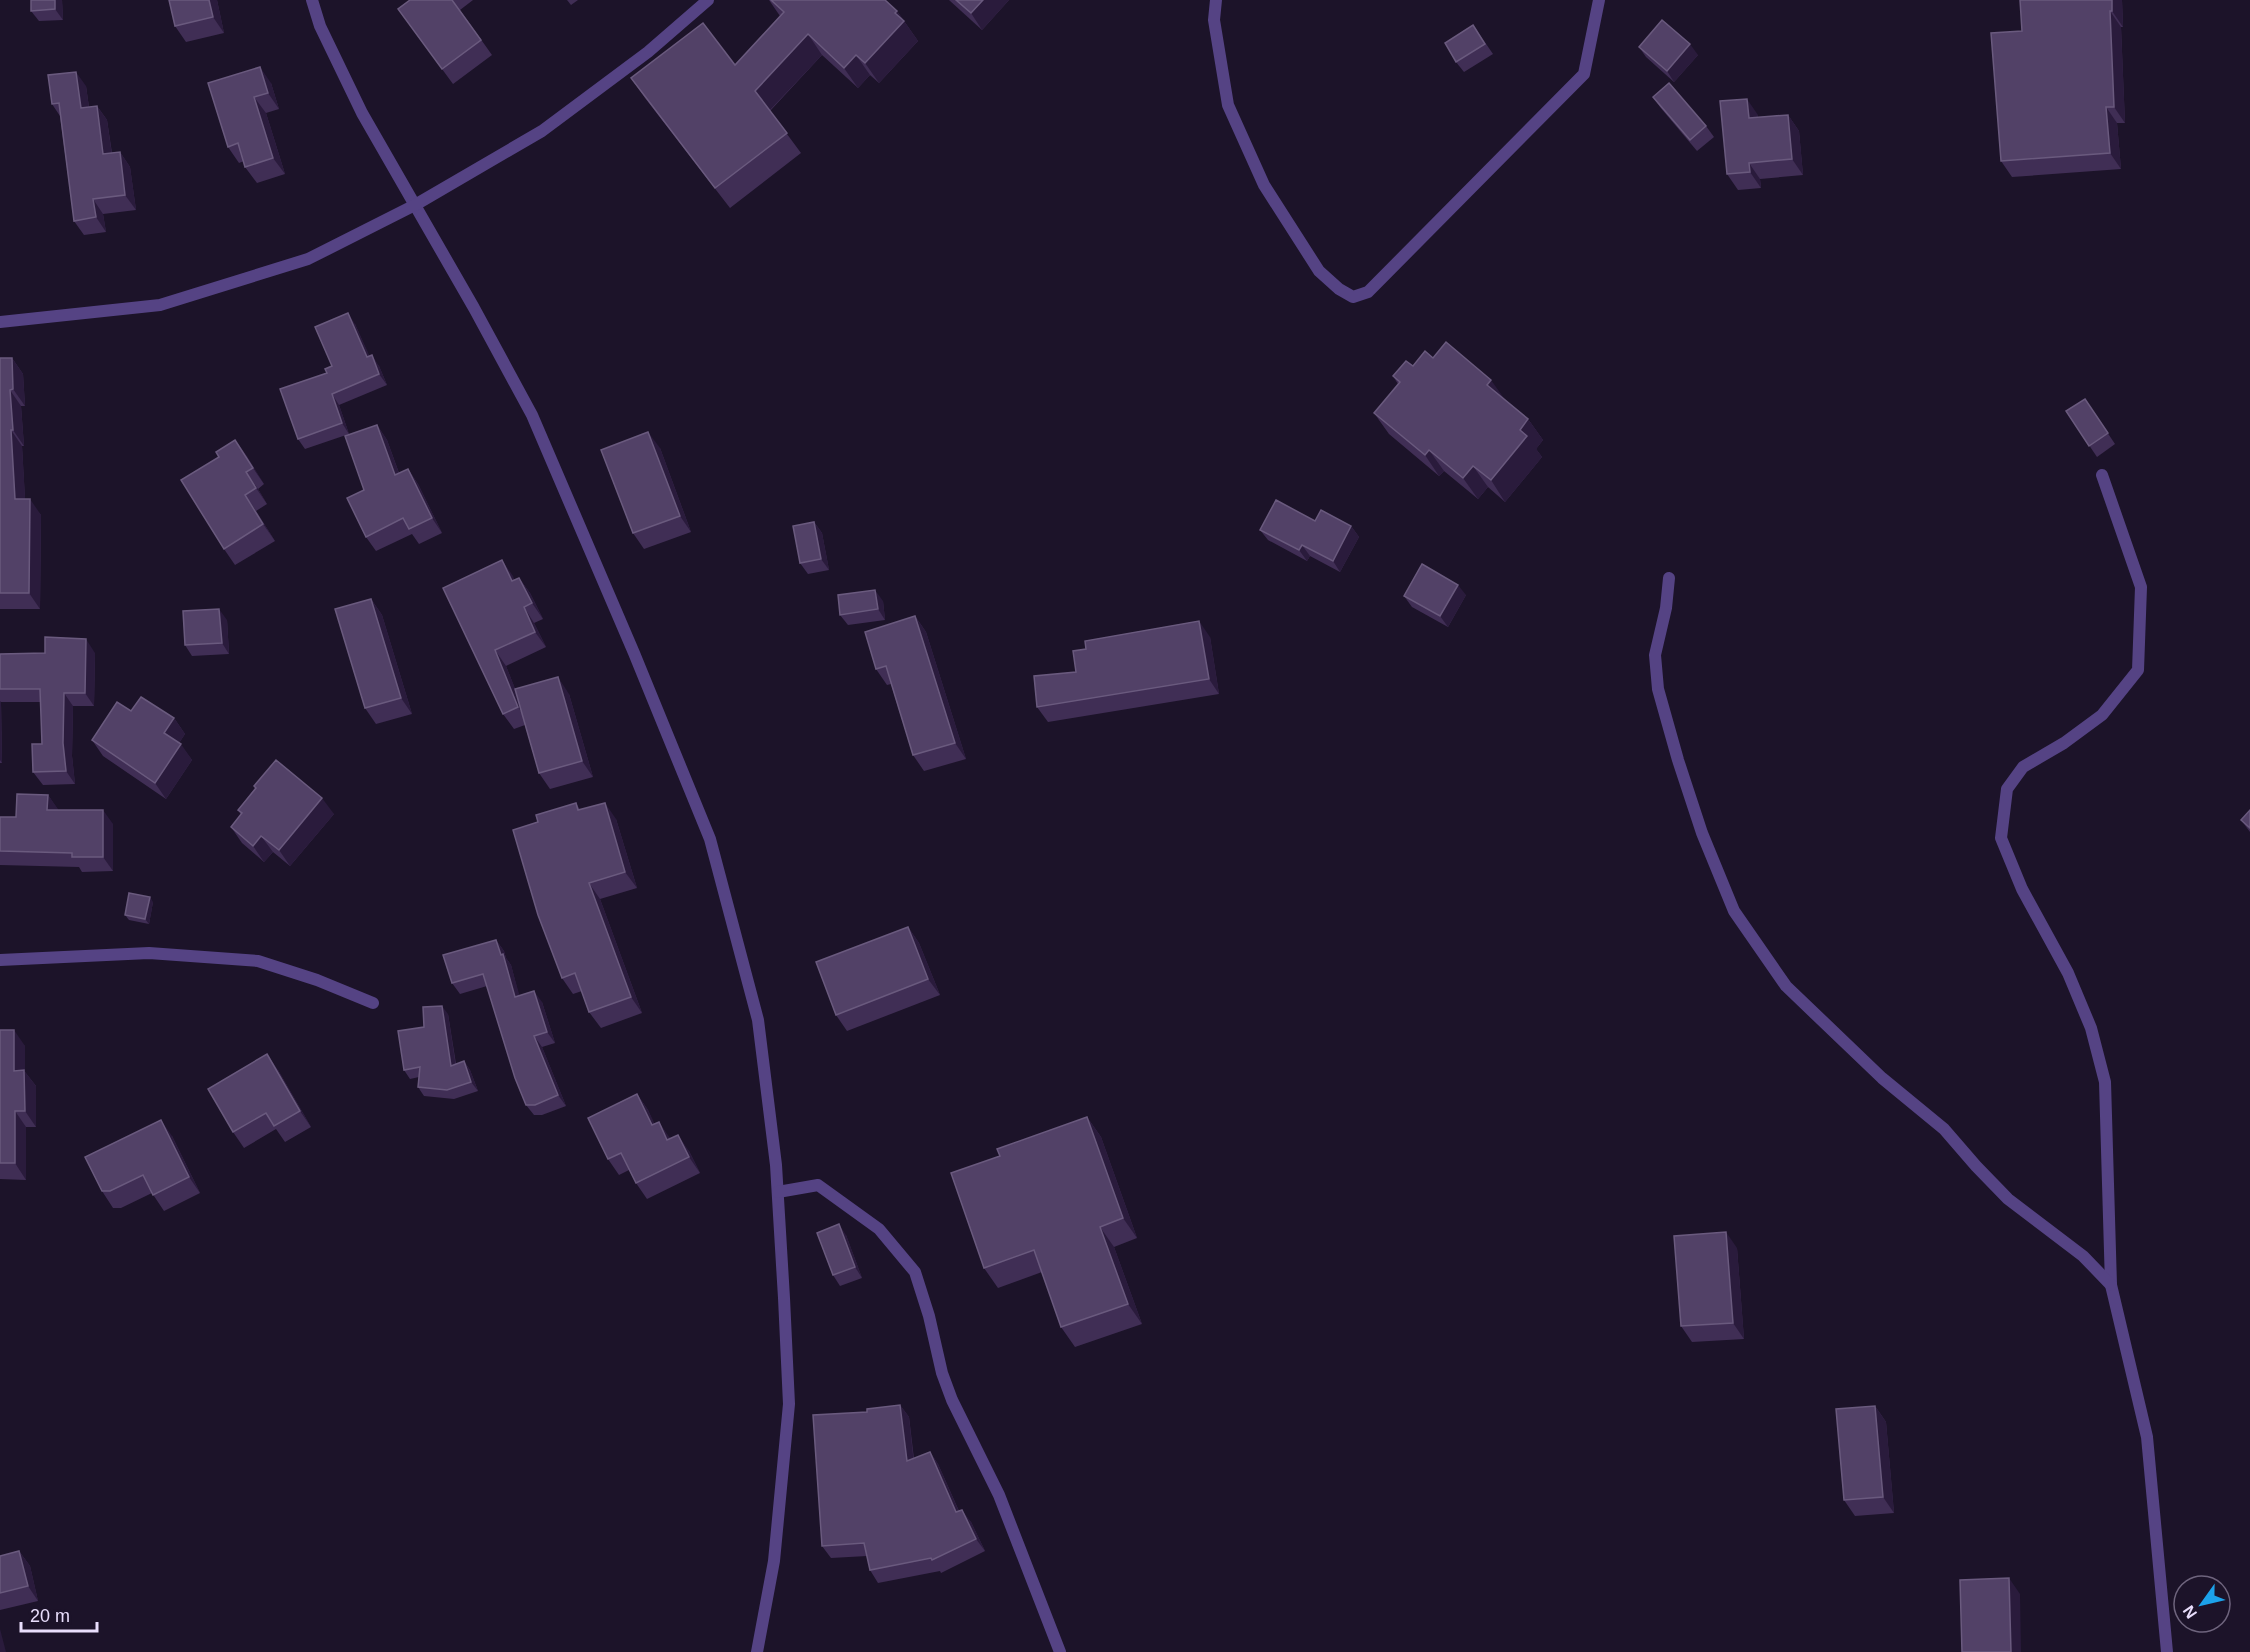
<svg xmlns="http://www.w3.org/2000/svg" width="2250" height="1652" font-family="Helvetica,sans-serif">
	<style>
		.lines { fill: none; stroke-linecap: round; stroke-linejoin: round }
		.minor { stroke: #554384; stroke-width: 12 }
		.wall { fill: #402e55 }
		.shaded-wall { fill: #2a1b3c }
		.building { fill: #524167; stroke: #6a5a7e; stroke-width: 1.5 }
	</style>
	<rect width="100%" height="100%" fill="#1c1329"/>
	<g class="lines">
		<g class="minor">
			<path d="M312,0l8,26 42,87 112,195 58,107 102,238 76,186 48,181 18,145 8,133 5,106 -15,157 -17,91"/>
			<path d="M1216,0l-2,20 14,85 36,80 55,86 20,18 14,8 15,-5 216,-218 15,-74"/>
			<path d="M0,322l160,-17 148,-46 107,-54 127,-74 106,-79 60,-52"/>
			<path d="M2102,475l39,112 -3,83 -36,45 -38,28 -41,24 -16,22 -6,49 21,51 46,84 23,55 14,54 6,203 36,152 20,215"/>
			<path d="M1669,578l-3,30 -11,47 3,34 20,71 24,73 32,78 52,75 96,92 62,51 32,37 32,33 75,57 28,29"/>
			<path d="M0,960l149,-7 109,8 59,19 56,23"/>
			<path d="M778,1192l40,-7 61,44 36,43 14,44 13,57 10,27 47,95 61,157"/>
		</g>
	</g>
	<g class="wall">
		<path d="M62,0l1,20 -24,1 -8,-10z"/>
		<path d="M169,0h48l7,33 -38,9 -11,-16z"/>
		<path d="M410,0h63l-13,10 32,45 -39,29 -55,-75z"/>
		<path d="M567,0h11l-7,5z"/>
		<path d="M769,0h116l12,11 21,30 -39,42 -9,-8 -12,13 -36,-33 -52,56 31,42 -71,55 -85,-110 -14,-20 104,-13 45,-49z"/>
		<path d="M949,0h60l-27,30z"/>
		<path d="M2122,0l1,27h-2l4,96h-8l4,46 -109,8 -11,-16 21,-130z"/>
		<path d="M1473,25l20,29 -29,18 -8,-10z"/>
		<path d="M1639,47l59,8 -24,27 -28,-25z"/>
		<path d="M208,83h63l8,26 -13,4 19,61 -28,9 -12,-16 -1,-6 -5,2 -11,-16z"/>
		<path d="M86,86l3,21 8,-1 10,14 5,33 8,-1 10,15 6,43 -33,4 3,18 -22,3 -10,-14 -14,-105 -8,-12z"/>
		<path d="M1653,97l53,29 8,11 -17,14 -37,-44z"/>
		<path d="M1758,115v2l30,-2 11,16 4,44 -43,4 1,9 -23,2 -11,-16z"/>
		<path d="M355,324l14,32 10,10 8,19 -48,20 10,29 -44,15 -7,-10 29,-66 5,-7z"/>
		<path d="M0,358h12l11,16 2,32h-4l3,40h-2l3,53 16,16 -1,94h-40z"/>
		<path d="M1433,358l72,42 23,19 15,21 -7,9 6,8 -37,45 -17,-15 -10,12 -34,-28 -5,5 -50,-42 -15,-21 24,-29 -5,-8 20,-10z"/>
		<path d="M2085,399l30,45 -18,13 -31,-46z"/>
		<path d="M377,425l10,15 12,33 9,-4 10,15 24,49 -23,11 -7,-10 -36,17 -10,-14 -2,-47z"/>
		<path d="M235,440l29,44 -6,5 9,15 -11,7 19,30 -40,24 -11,-16 -5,-92z"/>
		<path d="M660,448l31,84 -47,17 -11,-16z"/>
		<path d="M1315,521l36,5 8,11 -19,35 -30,-16 -3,5 -39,-21 -8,-10z"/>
		<path d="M814,522l8,11 7,37 -21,4 -8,-11z"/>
		<path d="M502,560l12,20 5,-2 11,15 13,26 -9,4 12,24 -40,19 9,23 54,5 24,83 -43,12 -11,-16 -14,-48 -11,4 -11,-15 -60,-126z"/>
		<path d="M1466,595l-18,32 -36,-20 -8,-11z"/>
		<path d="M371,599l11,16 30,99 -36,10 -11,-16z"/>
		<path d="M883,601l2,19 -37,5 -8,-10z"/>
		<path d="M915,616l11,16 40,127 -42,12 -11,-16 -22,-71 -4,1 -11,-16z"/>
		<path d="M227,620l2,34 -37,2 -7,-11z"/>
		<path d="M1210,637l9,57 -171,28 -11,-15 39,-35z"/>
		<path d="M95,653l-1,53h-21l-1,50 3,28 -32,1 -10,-13 9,-28 -1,-42h-40l1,61h-2v-109z"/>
		<path d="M131,711l43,7 11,16 -6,9 13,17 -26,39 -63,-43 -11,-16z"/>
		<path d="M254,786l80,28 -44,52 -17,-14 -9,10 -22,-19 -11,-16 10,-12 -3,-5 17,-22z"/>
		<path d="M48,795l10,15 55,14v47l-31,1 -3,-5 -79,-2v-48h16z"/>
		<path d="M576,803l4,7 36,9 21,69 -37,11 42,114 -41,15 -12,-16 -7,-21 -9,3 -11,-16 -24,-156z"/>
		<path d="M2250,810v22l-9,-12z"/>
		<path d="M153,902l-4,22 -20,-4 -4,-5z"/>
		<path d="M908,927l11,16 21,52 -93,36 -11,-16z"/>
		<path d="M496,940l8,11 2,7 5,7 8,31 23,6 13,41 -13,4 24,59 -24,9h-8l-8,-10 -39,-119 -27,8 -8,-11z"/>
		<path d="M448,1014l8,50 8,-3 6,9 8,21 -24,8 -30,-3 -6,-9 1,-10 -9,2 -6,-9 20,-43z"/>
		<path d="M0,1030l25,16v26l11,14v41h-10v53l-26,-1z"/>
		<path d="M278,1070l33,57 -26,15 -9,-13 -32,19 -11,-16z"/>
		<path d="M637,1094l11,16 6,14 16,14 19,13 11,22 -53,26 -11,-16 -7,-13 -10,5 -11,-16z"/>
		<path d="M1087,1117l14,20 36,101 -23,9 28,77 -67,23 -14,-20 -19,-55 -44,16 -14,-20 16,-112z"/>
		<path d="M172,1136l28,57 -36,18 -12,-18 -31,15h-8l-11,-17z"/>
		<path d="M846,1235l16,43 -22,8 -7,-11z"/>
		<path d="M1737,1248l7,91 -52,3 -11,-16z"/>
		<path d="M900,1405l9,12 5,42 16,-7 8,12 21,47 12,11 14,29 -44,22 -1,-2 -62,12 -8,-13 -3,-14 -36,2 -9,-12 45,-134z"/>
		<path d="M1875,1406l11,16 8,91 -39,3 -11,-16z"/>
		<path d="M19,1551l11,15 8,35 -38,9v-54z"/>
	</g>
	<g class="shaded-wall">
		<path d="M55,0h7l1,20 -8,-11z"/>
		<path d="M209,0h8l7,33 -11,-16z"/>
		<path d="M983,0h26l-27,30 -11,-17z"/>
		<path d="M2112,0h10l1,27 -11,-16z"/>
		<path d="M897,11l21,30 -39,42 -14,-20z"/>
		<path d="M2110,11l11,16 4,96 -11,-16z"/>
		<path d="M808,34l14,21 -53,56 -14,-20z"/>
		<path d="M1690,44l8,11 -24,27 -7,-11z"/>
		<path d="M856,55l14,20 -12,13 -14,-20z"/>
		<path d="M260,67l11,16 8,26 -11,-16z"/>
		<path d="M76,72l10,14 5,36 -10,-14z"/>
		<path d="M254,97l12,16 19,61 -12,-16z"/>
		<path d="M1747,99l11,16 2,19 -11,-16z"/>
		<path d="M97,106l10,14 7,49 -11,-15z"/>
		<path d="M2106,107l11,16 4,46 -11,-16z"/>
		<path d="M1788,115l11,16 4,44 -11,-16z"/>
		<path d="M120,152l10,15 6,43 -11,-15z"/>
		<path d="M1749,163l11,16 1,9 -11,-16z"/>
		<path d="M93,199l10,15 3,18 -10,-15z"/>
		<path d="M348,313l7,11 20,44 -8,-11z"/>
		<path d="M372,355l7,11 8,19 -8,-11z"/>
		<path d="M12,358l11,16 2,32 -12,-17z"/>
		<path d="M1491,380l15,21 -19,-16z"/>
		<path d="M10,390l11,16 3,40 -11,-16z"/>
		<path d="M332,394l7,11 10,29 -7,-11z"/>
		<path d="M1528,419l15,21 -7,9 6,8 -37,45 -14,-22 29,-50z"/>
		<path d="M377,425l10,15 18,50 -10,-15z"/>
		<path d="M11,430l11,16 4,69 -11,-16z"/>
		<path d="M648,432l12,16 31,84 -11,-16z"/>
		<path d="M235,440l12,16 17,28 -11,-16z"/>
		<path d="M1429,450l15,21 -5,5 -14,-21z"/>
		<path d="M1473,466l15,21 -10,12 -15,-21z"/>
		<path d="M408,469l10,15 24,49 -10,-15z"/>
		<path d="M246,472l12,17 9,15 -11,-16z"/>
		<path d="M245,495l11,16 19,30 -12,-17z"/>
		<path d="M30,499l11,16 -1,94 -11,-16z"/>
		<path d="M814,522l8,11 7,37 -8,-11z"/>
		<path d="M1351,526l8,11 -19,35 -7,-11z"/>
		<path d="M1302,545l8,11 -3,5 -8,-11z"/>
		<path d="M502,560l11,16 9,21 -10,-16z"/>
		<path d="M519,578l11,15 13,26 -11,-16z"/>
		<path d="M1458,585l8,10 -18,32 -8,-11z"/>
		<path d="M875,590l8,11 2,19 -7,-11z"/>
		<path d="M371,599l11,16 30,99 -11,-16z"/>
		<path d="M524,607l10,16 12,24 -11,-15z"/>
		<path d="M219,609l8,11 2,34 -7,-11z"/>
		<path d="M915,616l11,16 40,127 -11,-16z"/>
		<path d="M1199,621l11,16 9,57 -10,-15z"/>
		<path d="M86,639l9,14 -1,53 -9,-13z"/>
		<path d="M495,650l11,16 23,57 -11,-16z"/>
		<path d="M558,677l11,17 24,83 -11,-16z"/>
		<path d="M64,693l9,13 -1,50 3,28 -9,-13 -3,-28z"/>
		<path d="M0,701l1,1 1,61 -2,-3z"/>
		<path d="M174,718l11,16 -10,15 -11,-16z"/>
		<path d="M181,744l11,16 -26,39 -11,-16z"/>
		<path d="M48,795l10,14 -1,16 -10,-15z"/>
		<path d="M322,798l12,16 -44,52 -11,-16z"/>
		<path d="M605,803l11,16 21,69 -12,-16z"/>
		<path d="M103,810l10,14v47l-10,-14z"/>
		<path d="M261,836l12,16 -9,10 -11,-16z"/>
		<path d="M589,883l11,16 42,114 -11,-16z"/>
		<path d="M150,897l3,5 -4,22 -4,-5z"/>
		<path d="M908,927l11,16 21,52 -12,-16z"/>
		<path d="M496,940l8,11 2,7 5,7 12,43 -8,-11z"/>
		<path d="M534,991l8,11 13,41 -8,-11z"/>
		<path d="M442,1006l6,8 9,60 -6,-8z"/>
		<path d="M14,1030l11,16v26l11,14v41l-11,-16 -11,-40z"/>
		<path d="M534,1036l8,11 24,59 -8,-11z"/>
		<path d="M267,1054l11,16 33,57 -11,-16z"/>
		<path d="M464,1061l6,9 8,21 -7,-9z"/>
		<path d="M637,1094l11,16 15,31 -11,-16z"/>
		<path d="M15,1111l11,16v53l-11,-17z"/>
		<path d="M1087,1117l14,20 36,101 -14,-20z"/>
		<path d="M161,1120l11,16 28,57 -11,-16z"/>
		<path d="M659,1122l11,16 8,18 -11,-16z"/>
		<path d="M678,1135l11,16 11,22 -11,-16z"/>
		<path d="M839,1224l7,11 16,43 -7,-11z"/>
		<path d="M1100,1227l14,20 28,77 -14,-20z"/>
		<path d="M1726,1232l11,16 7,91 -11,-16z"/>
		<path d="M900,1405l9,12 6,57 -8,-13z"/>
		<path d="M1875,1406l11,16 8,91 -11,-16z"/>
		<path d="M930,1452l8,12 27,61 -9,-13z"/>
		<path d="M962,1510l9,12 14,29 -9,-12z"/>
		<path d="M19,1551l11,15 8,35 -10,-15z"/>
		<path d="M2009,1578l11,16 1,58h-10z"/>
		<path d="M0,1629l6,23h-6z"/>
	</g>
	<g class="building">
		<path d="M31,0h24v9l-24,2z"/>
		<path d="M169,0h40l4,17 -38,9z"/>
		<path d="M410,0h42l29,40 -39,29 -44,-60z"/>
		<path d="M771,0h114l12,11 -2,2 9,8 -39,42 -9,-8 -12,13 -36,-34 -53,57 32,42 -72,55 -84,-110 72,-55 32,42 49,-53z"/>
		<path d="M956,0h27l-12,13z"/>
		<path d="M2020,0h92v11h-2l4,96h-8l4,46 -109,8 -10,-128 31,-2z"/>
		<path d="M1662,20l28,24 -23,27 -28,-24z"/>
		<path d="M1473,25l12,19 -29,18 -11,-19z"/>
		<path d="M260,67l8,26 -14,4 19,61 -28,9 -7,-24 -10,4 -20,-64z"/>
		<path d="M76,72l5,36 16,-2 6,48 17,-2 5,43 -32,4 3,18 -22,4 -15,-118 -7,1 -4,-29z"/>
		<path d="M1669,83l37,43 -16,14 -37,-43z"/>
		<path d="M1747,99l2,19 39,-3 4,44 -43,4 1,9 -23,2 -7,-73z"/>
		<path d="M348,313l19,44 5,-2 7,19 -47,20 10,29 -44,16 -18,-50 47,-16 -2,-4 7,-3 -17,-39z"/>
		<path d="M1446,342l45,38 -4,5 41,34 -8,11 7,6 -36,44 -18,-14 -10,12 -34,-28 -4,5 -51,-42 26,-31 -7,-6 13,-15 7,5 12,-15 8,7z"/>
		<path d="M0,358h12l1,31 -3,1 3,40h-2l4,69h15l-1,94h-29z"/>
		<path d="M2085,399l23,34 -19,13 -23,-35z"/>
		<path d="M377,425l18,50 13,-6 24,49 -23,11 -6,-11 -37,19 -19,-39 17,-8 -19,-54z"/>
		<path d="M648,432l32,84 -47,17 -32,-83z"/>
		<path d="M235,440l18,28 -7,4 10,16 -11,7 18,29 -39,25 -43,-69 38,-23 -3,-5z"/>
		<path d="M1276,500l39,21 6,-11 30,16 -18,35 -31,-16 -3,5 -39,-20z"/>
		<path d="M814,522l7,37 -21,4 -7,-37z"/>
		<path d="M502,560l10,21 7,-3 13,25 -8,4 11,25 -40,18 23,57 -15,7 -60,-126z"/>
		<path d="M1422,564l36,21 -18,31 -36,-20z"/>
		<path d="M875,590l3,19 -38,6 -2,-20z"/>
		<path d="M371,599l30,99 -36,10 -30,-99z"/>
		<path d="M219,609l3,34 -37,2 -2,-34z"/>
		<path d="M915,616l40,127 -42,12 -27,-89 -10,3 -11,-37z"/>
		<path d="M1199,621l10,58 -172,28 -3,-31 42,-4 -3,-21 13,-2 -1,-8z"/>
		<path d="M45,637l41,2 -1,54h-21l-1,50 3,28 -33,1 -1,-28h10l-2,-55h-40v-35l45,-1z"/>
		<path d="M558,677l24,84 -43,12 -24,-84z"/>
		<path d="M141,697l33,21 -10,15 17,11 -26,39 -63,-43 25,-38 14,9z"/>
		<path d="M276,760l46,38 -43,52 -18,-14 -8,10 -22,-19 11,-14 -4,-3 18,-22 -2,-2z"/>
		<path d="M17,794l31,1 -1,15h56v47h-31v-4l-72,-2v-34h16z"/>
		<path d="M576,803l2,7 27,-7 20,69 -36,11 42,114 -42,15 -14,-39 -13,5 -24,-63 -25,-85 25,-8 -2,-7z"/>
		<path d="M2250,810v18l-9,-8z"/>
		<path d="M129,893l21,4 -5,22 -20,-4z"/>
		<path d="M908,927l20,52 -92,36 -20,-53z"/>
		<path d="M496,940l5,15 2,-1 12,43 19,-6 13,41 -13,4 24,59 -23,10h-9l-11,-27 -32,-104 -31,9 -9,-28z"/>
		<path d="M442,1006l9,60 13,-5 7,21 -24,8 -29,-3 2,-20 -16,3 -6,-39 26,-4 -1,-20z"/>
		<path d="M0,1030h14v41l10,-1 1,41h-10v52h-15z"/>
		<path d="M267,1054l33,57 -26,15 -8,-13 -33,19 -25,-43z"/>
		<path d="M637,1094l15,31 7,-3 8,18 11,-5 11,22 -53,26 -15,-30 -13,6 -20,-41z"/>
		<path d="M1087,1117l36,101 -23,9 28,77 -67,23 -27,-77 -50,18 -33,-95 49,-17 -3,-7z"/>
		<path d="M161,1120l28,57 -36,18 -10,-20 -33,16h-8l-17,-34z"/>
		<path d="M839,1224l16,43 -22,8 -16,-42z"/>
		<path d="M1726,1232l7,91 -52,3 -7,-90z"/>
		<path d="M900,1405l7,56 23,-9 26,60 6,-2 14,29 -44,21 -1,-2 -61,12 -6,-27 -42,3 -9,-131 54,-3v-3z"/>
		<path d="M1875,1406l8,91 -39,3 -8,-91z"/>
		<path d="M19,1551l9,35 -28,7v-37z"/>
		<path d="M2009,1578l2,74h-49l-2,-72z"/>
	</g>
	<g transform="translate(2202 1604) rotate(236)"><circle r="28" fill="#1c1329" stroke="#6e647d" stroke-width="1.5"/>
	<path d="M0-4.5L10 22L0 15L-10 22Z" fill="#1ca2ea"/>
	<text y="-9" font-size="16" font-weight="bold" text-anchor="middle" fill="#e9defc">N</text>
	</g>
	<path d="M21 1622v9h76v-9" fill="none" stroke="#e9defc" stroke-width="3"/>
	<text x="30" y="1622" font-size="18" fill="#e9defc" stroke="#1c1329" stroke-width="4.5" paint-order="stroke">20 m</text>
</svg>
